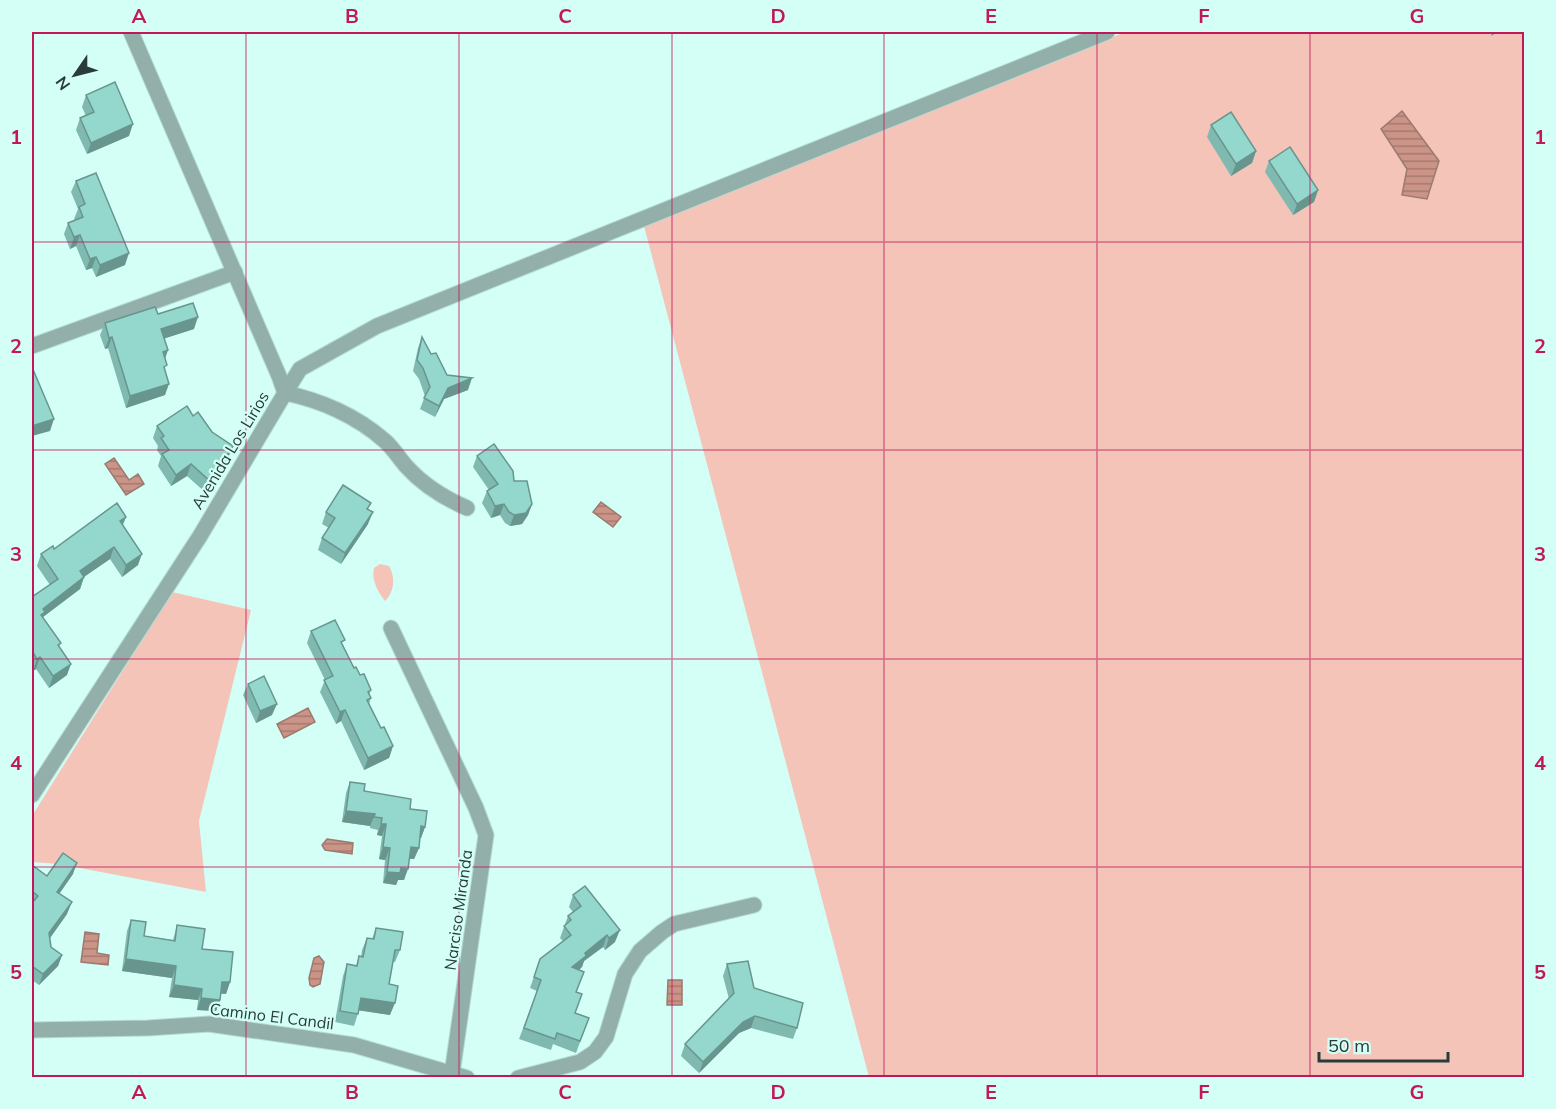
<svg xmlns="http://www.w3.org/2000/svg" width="1556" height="1109" font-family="Mulish,sans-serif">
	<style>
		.grass { fill: #f4c4b8 }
		.water { fill: url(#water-rules); stroke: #9b7a70; stroke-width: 1.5 }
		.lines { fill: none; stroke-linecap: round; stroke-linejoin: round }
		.street-casing { stroke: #b5dcd4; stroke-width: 17 }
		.street { stroke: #93afaa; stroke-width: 15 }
		.wall { fill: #7fb9af }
		.shaded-wall { fill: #68968f }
		.building { fill: #94d7cc; stroke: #68968f; stroke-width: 1.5 }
		.grid { fill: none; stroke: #c2185b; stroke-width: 1.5; stroke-opacity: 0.55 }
		.labels { text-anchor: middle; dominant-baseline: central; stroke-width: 4.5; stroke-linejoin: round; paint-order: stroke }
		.street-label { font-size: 16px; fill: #2a3c39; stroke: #d3fff6 }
		.neatline { fill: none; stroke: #c2185b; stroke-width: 2 }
		.grid-label { font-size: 20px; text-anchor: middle; font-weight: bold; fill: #c2185b }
	</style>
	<defs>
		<pattern id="water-rules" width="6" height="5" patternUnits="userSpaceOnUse" patternTransform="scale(1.5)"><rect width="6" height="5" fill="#cb9487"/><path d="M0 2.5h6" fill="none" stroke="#a57a6f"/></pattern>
	</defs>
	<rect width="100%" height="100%" fill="#d3fff6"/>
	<g class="grass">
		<path d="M1125,32h399v1045h-655l-225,-851z"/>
		<path d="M380,564l9,2c7,12 5,26 -4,35 -7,-9 -14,-21 -11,-33z"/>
		<path d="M172,592l79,18 -52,211 7,71 -147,-28 -27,-2v-46z"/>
	</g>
	<g class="water">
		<path d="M1402,111l37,50 -12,38 -25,-4 5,-26 -26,-40z"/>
		<path d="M114,458l15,22 9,-6 6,10 -18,11 -21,-31z"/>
		<path d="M601,502l20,15 -8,10 -20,-15z"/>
		<path d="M308,708l7,14 -31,16 -7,-14z"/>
		<path d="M327,839l26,4 -1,11 -27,-4 -3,-5z"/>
		<path d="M85,932l14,2 -2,19 12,2 -1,10 -27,-3z"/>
		<path d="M319,956l5,6 -4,22 -7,3 -3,-2 -1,-7 5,-20z"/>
		<path d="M668,980h14v25h-15z"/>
	</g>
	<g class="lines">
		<g class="street-casing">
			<g id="street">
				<path d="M32,346l203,-74"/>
				<path d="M467,508c-23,-10 -44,-23 -61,-42 -7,-8 -13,-18 -21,-25 -28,-25 -65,-41 -100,-48l15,-24 77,-43 730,-294"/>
				<path d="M391,628l85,180 10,27 -34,239"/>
				<path d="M32,795l168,-259 85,-143 -6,-17 -148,-344"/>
				<path d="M32,1030l116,-2 61,-4 145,21 113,33"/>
				<path d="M518,1078l62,-16 15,-10 11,-15 19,-63 15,-23 22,-19 12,-8 80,-19"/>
			</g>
		</g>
		<use href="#street" class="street"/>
	</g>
	<g class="wall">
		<path d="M86,95l43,41 -42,18 -11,-24 4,-12 6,-2 -4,-9z"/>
		<path d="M1211,125l45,26 -4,12 -21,13 -24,-39z"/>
		<path d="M1269,161l49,29 -4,12 -21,13 -28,-43z"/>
		<path d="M76,181l49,84 -29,12 -4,-9 -6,2 -10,-24 -6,3 -6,-15 4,-11 7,-3 -1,-1 4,-10 -7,-17z"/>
		<path d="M158,314l36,15 -30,9 1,57 -39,13 -18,-60 -3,1 -5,-14 5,-12z"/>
		<path d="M422,337l9,17 16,21 21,15 -24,9 -9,18 -15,-8 5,-13 -6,-17 -6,-8 5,-23z"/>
		<path d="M193,416l19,16 21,14 -5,12 -22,35 -19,-17 -16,10 -13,-20 3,-10 -4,-6 1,-4 -5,-8 4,-12z"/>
		<path d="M477,456l37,25 18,23 -4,11 -6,9 -12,2 -5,-3 -5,-8 -9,3 -9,-15 5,-12 2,-1 -16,-23z"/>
		<path d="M368,509v15l-27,40 -23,-14 4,-12 7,-10 -7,-4 4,-12z"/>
		<path d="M126,517l-3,8 15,40 -16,12 -12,-18 -26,18 -4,12 -37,28v1l18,25 -2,3 8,29 -18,13 -13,-19 -3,2 -1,-2v-72l18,-12 -13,-19 4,-12z"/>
		<path d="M311,631l32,14 11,23 17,22 -2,5 2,3 -2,6 12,24 12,18 -4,12 -25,12 -23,-49 -5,3 -16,-32 5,-12 -18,-37z"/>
		<path d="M248,684l24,31 -16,8 -13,-28z"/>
		<path d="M350,782l14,9 46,18 15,18 -4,11h-1l-1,10 -5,11h-5l-5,21h-6l-2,5 -13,-2 2,-23 -6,-1 3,-23 -5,-1 1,-5 -8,-2v-2l-28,-4 4,-29z"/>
		<path d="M32,865l15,11 26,-2 -14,19 8,21 -17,24 1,9 11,8 -4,11 -19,19 -7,-5z"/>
		<path d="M573,895l42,47 -10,8 -2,-3 -19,14 -2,6 -3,3 -4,43 14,5 -13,35 -23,-9 -2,6 -32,-11 18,-48 -7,-3 10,-29 23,-18 -3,-3 8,-22 5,-4 -4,-5z"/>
		<path d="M131,920l13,16 29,4 4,-15 25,24 28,33 -4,12h-5l-1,6 -4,11 -19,-1 1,-10 -29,-3 3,-19 -50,-7 5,-40z"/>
		<path d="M376,928l24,22 -5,12h-2l-4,22 1,31 -31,-5 -5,16 -19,-4 8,-46 4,-12 9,2 3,-10 2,1 1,-7 5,-12 5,1z"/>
		<path d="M727,964l70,64 -4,11 -42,-11 -12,5 -40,40 -18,-17 4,-12 44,-45 -6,-23z"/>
	</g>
	<g class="shaded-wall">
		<path d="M1493,32h5l-7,4z"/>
		<path d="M133,124l-4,12 -42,18 4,-11z"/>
		<path d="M1256,151l-4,12 -21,13 5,-12z"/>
		<path d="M1318,190l-4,12 -21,13 4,-11z"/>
		<path d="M80,235l-4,11 -6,3 4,-12z"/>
		<path d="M129,253l-4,12 -29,12 4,-12z"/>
		<path d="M96,257l-4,11 -6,2 4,-11z"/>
		<path d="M198,317l-4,12 -37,12 4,-12z"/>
		<path d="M112,337l-4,11 -3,1 4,-11z"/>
		<path d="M168,350l-4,12 -1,-10z"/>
		<path d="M472,378l-4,12 -24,9 -9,18 4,-11 9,-18z"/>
		<path d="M169,384l-4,11 -39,13 4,-12z"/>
		<path d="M54,419l-4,12 -18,5v-10z"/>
		<path d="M233,446l-5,12 -22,35 4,-12z"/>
		<path d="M191,464l-4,12 -16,10 5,-11z"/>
		<path d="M504,504l-4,11 -9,3 4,-12z"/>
		<path d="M532,504l-4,11 -6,9 -12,2 4,-11z"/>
		<path d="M373,512l-5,12 -27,40 4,-11z"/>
		<path d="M126,517l-5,11 -1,-7z"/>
		<path d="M114,547l-4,12 -35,24 5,-12z"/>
		<path d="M142,554l-4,11 -16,12 4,-12z"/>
		<path d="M84,577l-4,12 -37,28 -2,6 -4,3 6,-17z"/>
		<path d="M40,657l-4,12 -3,2 4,-12z"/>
		<path d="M71,664l-4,11 -18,13 4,-12z"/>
		<path d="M277,704l-5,11 -16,8 4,-12z"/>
		<path d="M345,710l-4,11 -5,3 4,-12z"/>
		<path d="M393,746l-4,12 -25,12 4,-12z"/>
		<path d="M346,811l29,3 -5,12 -28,-4z"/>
		<path d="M381,824h5l-4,12 -5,-1z"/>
		<path d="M421,826l4,1 -4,11h-4z"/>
		<path d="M383,847l7,1 -5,12 -6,-1z"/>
		<path d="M411,847l8,1 -5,11 -7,-1z"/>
		<path d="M77,863l-4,11 -20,29 4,-11z"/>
		<path d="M401,868l7,1 -4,11h-6l-2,5 -13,-2 4,-11z"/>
		<path d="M72,902l-5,12 -22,31 4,-12z"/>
		<path d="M620,930l-5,12 -10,8 4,-12z"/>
		<path d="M607,935l-4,12 -19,14 -2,6 -15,12 5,-12 13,-14z"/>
		<path d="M62,955l-4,11 -19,19 4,-11z"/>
		<path d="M126,959l50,7 -4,12 -50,-7z"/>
		<path d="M222,982h8l-4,12 -8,-1z"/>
		<path d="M174,985l28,4 -4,11 -29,-3z"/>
		<path d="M201,998l19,2 -4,11 -19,-1z"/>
		<path d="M361,998l34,5 -5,12 -34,-5z"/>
		<path d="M755,1016l-4,12 -12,5 -40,40 4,-11 40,-40z"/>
	</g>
	<g class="building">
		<path d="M115,82l18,42 -42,19 -11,-25 14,-6 -8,-17z"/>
		<path d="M1231,112l25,39 -20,13 -25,-39z"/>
		<path d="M1290,147l28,43 -21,14 -28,-43z"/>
		<path d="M96,173l33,80 -29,12 -4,-8 -6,2 -10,-24 -6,2 -6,-14 15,-6 -4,-10 6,-3 -9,-23z"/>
		<path d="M193,303l5,14 -37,12 7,21 -5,2 4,13 -3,2 5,17 -39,12 -18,-59 -3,1 -4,-15 50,-16 3,7z"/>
		<path d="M422,337l9,17 5,-1 11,22 25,3 -24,10 -9,18 -15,-8 6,-11 -7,-19 -6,-8z"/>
		<path d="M32,367l22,52 -22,7z"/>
		<path d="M187,406l6,10 5,-4 14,20 21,14 -23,35 -19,-17 -15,11 -14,-21 7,-4 -8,-12 3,-2 -7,-10z"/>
		<path d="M494,444l19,27 1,10h13l5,23 -6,9 -12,2 -5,-3 -5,-8 -9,2 -8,-15 11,-7 -21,-28z"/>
		<path d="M343,485l28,18 -4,6 6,3 -28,41 -23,-15 13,-20 -9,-6z"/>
		<path d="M117,503l9,14 -6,4 22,33 -16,11 -12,-18 -34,24 4,6 -41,32 2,3 -4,3 20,28 -3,2 13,19 -18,12 -13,-19 -3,2 -5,-8v-54l26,-18 -17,-25 12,-8 1,3z"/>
		<path d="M335,620l10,20 -4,2 13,26 2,-1 4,8 4,-1 7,16 -3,2 3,6 -4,2 14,28 3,-1 9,19 -25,12 -23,-48 -5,2 -16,-32 9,-4 -22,-45z"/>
		<path d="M264,676l13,28 -17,7 -12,-27z"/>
		<path d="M350,782l15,2 -1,7 47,8 -1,10 17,2 -2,16 -4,-1 -2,22 -8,-1 -3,22 -7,-1 -1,5 -13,-1 3,-24 -7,-1 3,-23h-5l1,-6 -8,-1 1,-3 -29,-3z"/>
		<path d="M63,853l14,10 -20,29 15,10 -23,31 2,14 11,8 -19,19 -11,-8v-63l6,-7 -6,-5v-26l15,11z"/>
		<path d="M585,886l35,44 -11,8 -2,-3 -22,18 1,3 -14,11 12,5 -8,20 6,2 -7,19 14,5 -9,23 -23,-8 -2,6 -31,-11 17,-48 -7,-3 6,-18 31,-24 -7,-9 7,-6 -3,-4 13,-10 -8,-11z"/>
		<path d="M131,920l15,2 -2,14 31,5 2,-16 28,4 -3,20 31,3 -3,30h-8l-2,18 -19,-2 1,-9 -28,-4 2,-19 -50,-7z"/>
		<path d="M376,928l27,4 -3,18h-5l-6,34 9,2 -3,17 -34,-5 -3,16 -18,-3 7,-47 10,2 2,-10 4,1 4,-19 7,1z"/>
		<path d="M748,961l6,27 49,15 -6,25 -42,-12 -12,6 -40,40 -18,-18 49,-51 -7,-29z"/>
	</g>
	<path class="grid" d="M246,32v1046M459,32v1046M672,32v1046M884,32v1046M1097,32v1046M1310,32v1046M32,242h1492M32,450h1492M32,659h1492M32,867h1492"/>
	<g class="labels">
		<g class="street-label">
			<text transform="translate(230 450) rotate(-59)">Avenida Los Lirios</text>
			<text transform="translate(458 910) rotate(-82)">Narciso Miranda</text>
			<text transform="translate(272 1016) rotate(7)">Camino El Candil</text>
		</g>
	</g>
	<rect width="1556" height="1109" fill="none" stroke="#d3fff6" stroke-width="66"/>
	<g transform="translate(75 75) rotate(235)" stroke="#d3fff6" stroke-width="4.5" paint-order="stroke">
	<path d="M0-4.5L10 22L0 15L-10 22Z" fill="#2a3c39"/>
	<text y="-9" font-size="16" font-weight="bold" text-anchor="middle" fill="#2a3c39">N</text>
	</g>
	<path d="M1319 1052v9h129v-9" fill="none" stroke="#2a3c39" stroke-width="3"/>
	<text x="1328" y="1052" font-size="18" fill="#2a3c39" stroke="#d3fff6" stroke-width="4.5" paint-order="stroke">50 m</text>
	<rect x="33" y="33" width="1490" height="1043" class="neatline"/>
	<g class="grid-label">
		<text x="139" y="23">A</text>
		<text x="352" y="23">B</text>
		<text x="565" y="23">C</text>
		<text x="778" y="23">D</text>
		<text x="991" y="23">E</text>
		<text x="1204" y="23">F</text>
		<text x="1417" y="23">G</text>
		<text x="16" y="144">1</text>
		<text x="1540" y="144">1</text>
		<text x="16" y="353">2</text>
		<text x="1540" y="353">2</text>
		<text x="16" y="561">3</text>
		<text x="1540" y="561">3</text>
		<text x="16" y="770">4</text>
		<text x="1540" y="770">4</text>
		<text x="16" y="979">5</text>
		<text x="1540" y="979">5</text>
		<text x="139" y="1099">A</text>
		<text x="352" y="1099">B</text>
		<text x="565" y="1099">C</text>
		<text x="778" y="1099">D</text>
		<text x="991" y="1099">E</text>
		<text x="1204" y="1099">F</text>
		<text x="1417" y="1099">G</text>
	</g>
</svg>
